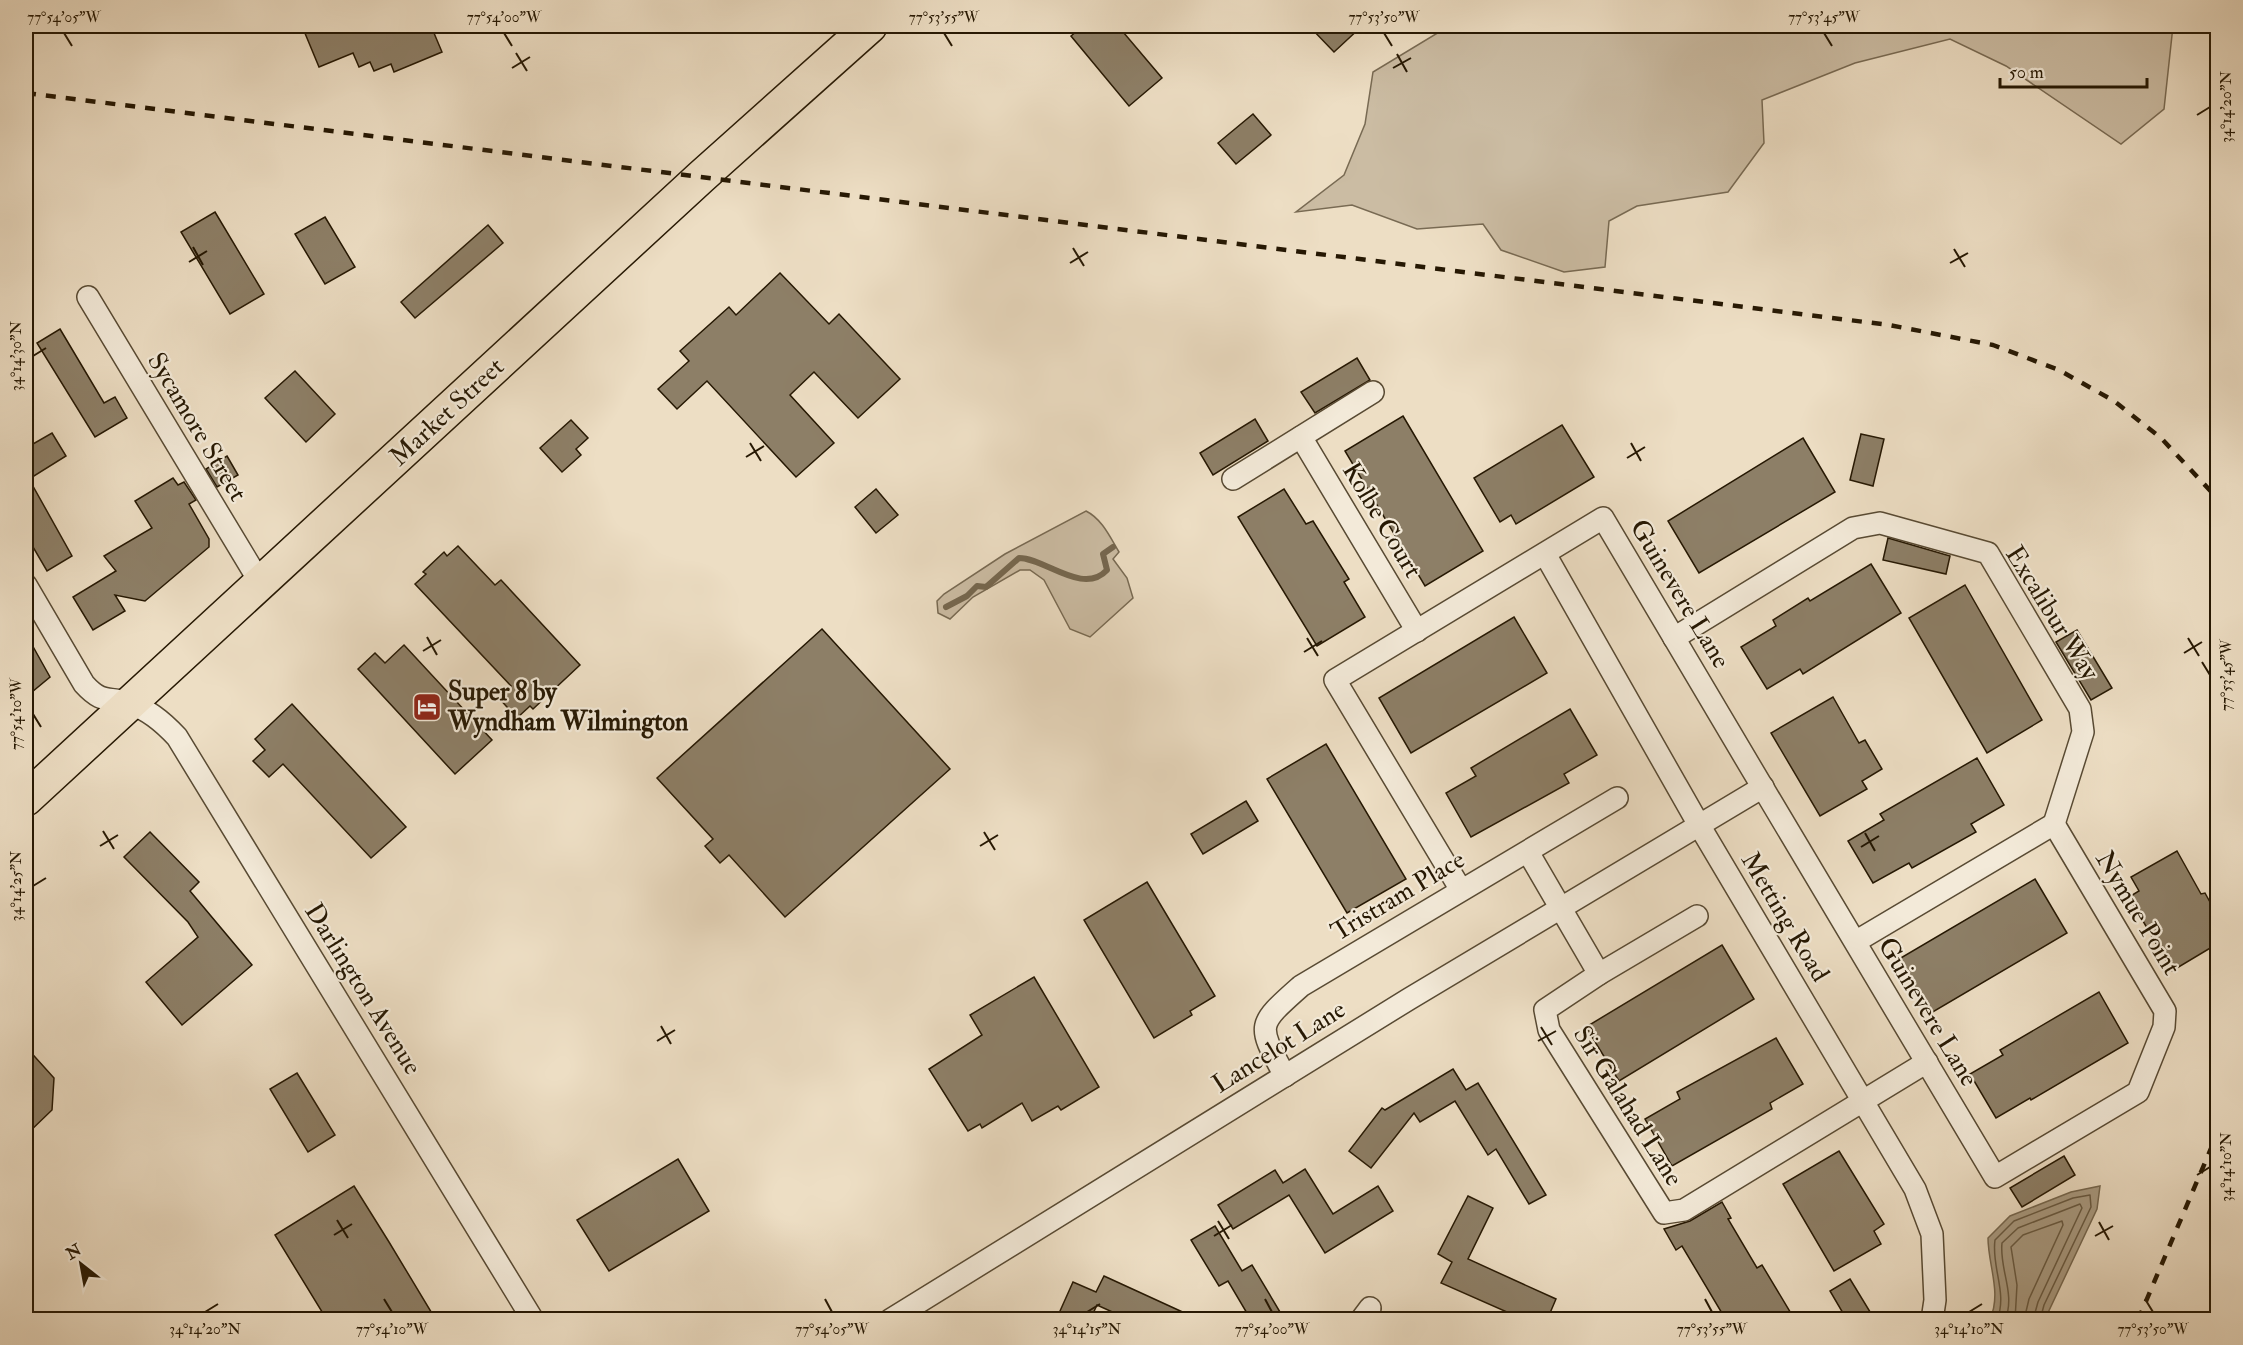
<svg xmlns="http://www.w3.org/2000/svg" width="2243" height="1345" font-family="'IM FELL Double Pica',serif">
	<style>
		.green { fill: #cbbca3; stroke: #786a53; stroke-width: 1.5 }
		.water { fill: #a99b82; stroke: #75674f; stroke-width: 1.5 }
		.lines { fill: none; stroke-linecap: round; stroke-linejoin: round }
		.shore { stroke: #685a42; stroke-width: 1.5 }
		.stream { stroke: #75674f; stroke-width: 6 }
		.building { fill: #8d7f67; stroke: #261803; stroke-width: 1.5 }
		.minor-casing { stroke: #584a33; stroke-width: 24 }
		.primary-casing { stroke: #261803; stroke-width: 36 }
		.minor { stroke: #f3ead9; stroke-width: 21 }
		.primary { stroke: #eddec4; stroke-width: 33 }
		.rail { stroke: #261803; stroke-width: 4.5; stroke-dasharray: 10 10; stroke-linecap: butt }
		.ticks { fill: none; stroke: #261803; stroke-width: 2 }
		.labels { text-anchor: middle; dominant-baseline: central; stroke-width: 4.5; stroke-linejoin: round; paint-order: stroke }
		.street-label { font-size: 26px; fill: #261803; stroke: #f3ead9 }
		.poi-label { font-size: 26px; font-weight: bold; fill: #261803; stroke: #f3ead9; text-anchor: start }
		.neatline { fill: none; stroke: #261803; stroke-width: 2 }
		.ticks-label { font-size: 15px; text-anchor: middle; fill: #261803 }
	</style>
	<rect width="100%" height="100%" fill="#eddec4"/>
	<filter id="stains"><feTurbulence type="fractalNoise" baseFrequency=".00333" numOctaves="4"/><feColorMatrix values="0 0 0 0 .2 0 0 0 0 .09 0 0 0 0 .02 0 0 0 .5 -.17"/></filter>
	<radialGradient id="worn" r=".72"><stop offset=".6" stop-color="#630" stop-opacity="0"/><stop offset="1" stop-color="#630" stop-opacity=".3"/></radialGradient>
	<g class="green">
		<path d="M1449,26h724l-9,83 -43,35 -115,-78 -56,-27 -95,24 -93,37 2,43 -36,49 -91,14 -28,15 -4,46 -41,5 -63,-22 -18,-26 -66,5 -65,-24 -56,7 48,-37 21,-51 8,-52z"/>
		<path d="M1086,511c16,8 24,26 33,41l-6,7 14,19 6,20 -43,39 -20,-8 -26,-49 -14,-10h-10l-47,27 -23,22 -12,-6 -1,-12 7,-7 61,-40z"/>
	</g>
	<path class="water" d="M2100,1186l-3,23 -52,110h-55c12,-26 -2,-54 -2,-81l22,-22 61,-24z"/>
	<g class="lines">
		<g class="shore">
			<path d="M1997,1320c11,-27 -6,-53 -2,-80l19,-19 59,-23 17,-3 1,12 -47,98 -4,15"/>
			<path d="M2005,1320c11,-26 -6,-51 -3,-77l16,-15 62,-24 2,4 -44,94 -5,18"/>
			<path d="M2015,1320l2,-35 -6,-38 12,-12 39,-14 1,4 -34,74 -5,21"/>
		</g>
		<path class="stream" d="M946,607l21,-11 10,-10 9,1 33,-29c26,0 64,38 88,12l-4,-16 10,-7"/>
	</g>
	<g class="building">
		<path d="M302,26h129l11,26 -48,20 -3,-8 -17,7 -4,-9 -11,5 -6,-14 -34,14z"/>
		<path d="M1083,26h35l44,52 -33,28 -58,-70z"/>
		<path d="M1309,26h53l-28,26z"/>
		<path d="M1253,114l18,21 -35,29 -18,-21z"/>
		<path d="M215,212l49,82 -34,20 -49,-82z"/>
		<path d="M325,217l30,50 -30,17 -30,-50z"/>
		<path d="M488,225l15,18 -88,75 -14,-16z"/>
		<path d="M780,273l49,51 10,-10 61,65 -42,39 -44,-46 -24,23 44,48 -38,34 -89,-96 -30,28 -19,-20 31,-28 -9,-10 49,-44 7,8z"/>
		<path d="M60,329l44,74 11,-6 12,21 -32,19 -58,-94z"/>
		<path d="M1357,358l13,22 -55,33 -14,-21z"/>
		<path d="M295,371l40,43 -29,28 -41,-44z"/>
		<path d="M1403,416l80,135 -58,35 -80,-135z"/>
		<path d="M1255,419l13,22 -55,34 -13,-22z"/>
		<path d="M571,420l17,18 -12,11 5,6 -19,17 -22,-24z"/>
		<path d="M1562,425l32,52 -78,47 -5,-9 -11,7 -26,-44z"/>
		<path d="M52,433l14,23 -37,23 43,77 -25,15 -21,-36v-87z"/>
		<path d="M1861,434l23,5 -11,47 -23,-6z"/>
		<path d="M1803,438l32,54 -136,81 -31,-52z"/>
		<path d="M227,456l11,19 -21,12 -11,-18z"/>
		<path d="M173,478l5,7 6,-3 12,18 -7,4 20,35v8l-64,54 -30,-6 10,16 -32,19 -20,-33 43,-26 -12,-15 48,-28 -17,-27z"/>
		<path d="M876,489l22,26 -22,18 -21,-26z"/>
		<path d="M1284,489l22,35 7,-3 36,58 -5,3 21,35 -48,29 -79,-129z"/>
		<path d="M1888,538l62,18 -4,18 -63,-14z"/>
		<path d="M458,546l37,39 6,-5 79,85 -47,44 -3,-3 -13,12 -19,-21 13,-11 -96,-102 11,-10 -3,-2 21,-20 3,4z"/>
		<path d="M1871,564l30,49 -98,61 -3,-5 -33,20 -26,-42 35,-21 -3,-6 35,-22 2,3z"/>
		<path d="M1965,585l77,135 -55,33 -78,-135z"/>
		<path d="M1514,617l33,56 -136,80 -32,-55z"/>
		<path d="M822,629l128,140 -165,148 -56,-62 -9,8 -15,-17 8,-7 -56,-61z"/>
		<path d="M2077,630l35,58 -21,12 -35,-58z"/>
		<path d="M26,634l24,43 -24,20z"/>
		<path d="M404,645l88,95 -37,34 -97,-105 17,-16 10,10z"/>
		<path d="M1833,697l26,46 6,-3 17,29 -20,12 5,8 -47,27 -49,-83z"/>
		<path d="M292,704l114,123 -35,31 -88,-94 -14,13 -16,-16 12,-11 -10,-11z"/>
		<path d="M1570,709l27,46 -33,19 5,9 -98,54 -25,-44 30,-17 -5,-8z"/>
		<path d="M1326,744l80,135 -59,34 -80,-134z"/>
		<path d="M1977,758l27,47 -33,19 5,8 -64,36 -3,-5 -36,20 -25,-42 36,-21 -4,-6z"/>
		<path d="M1246,801l12,20 -55,33 -12,-20z"/>
		<path d="M150,832l49,50 -9,9 62,74 -70,60 -36,-43 52,-45 -10,-15 -64,-65z"/>
		<path d="M2177,851l24,43 4,-1 12,22v29l-45,27 -43,-74 10,-6 -8,-14z"/>
		<path d="M2035,879l32,54 -136,80 -32,-54z"/>
		<path d="M1147,882l68,114 -25,15 2,4 -38,23 -70,-118z"/>
		<path d="M1722,945l32,54 -135,82 -33,-54z"/>
		<path d="M1034,977l65,110 -38,23 -3,-4 -26,15 -10,-18 -40,25 -2,-4 -12,7 -39,-62 53,-34 -12,-20z"/>
		<path d="M2099,992l29,51 -97,57 -1,-2 -34,20 -26,-44 33,-19 -3,-5z"/>
		<path d="M1776,1038l27,46 -33,19 2,6 -100,57 -27,-47 35,-20 -3,-7z"/>
		<path d="M26,1047l28,31 -2,32 -26,25z"/>
		<path d="M1453,1069l13,21 12,-7 68,112 -17,9 -33,-55 -8,6 -33,-54 -35,21 -6,-9 -43,55 -22,-17 33,-43 3,2z"/>
		<path d="M297,1073l38,62 -27,17 -38,-63z"/>
		<path d="M1839,1151l45,73 -10,7 7,13 -47,27 -51,-87z"/>
		<path d="M2064,1156l11,19 -53,32 -12,-19z"/>
		<path d="M678,1159l31,52 -100,60 -32,-51z"/>
		<path d="M1305,1169l28,45 45,-28 15,25 -68,42 -36,-58 -56,34 -15,-24 57,-35 8,13z"/>
		<path d="M354,1186l35,56 47,78h-109l-52,-85z"/>
		<path d="M1468,1196l25,12 -25,51 88,40 -9,21h-22l-84,-37 11,-21 -14,-8z"/>
		<path d="M1722,1202l9,16 -3,1 29,49 5,-3 33,55h-69l-44,-74 -6,4 -12,-21 26,-8z"/>
		<path d="M1215,1226l27,45 10,-6 28,47 -13,8h-16l-23,-39 -9,5 -28,-46z"/>
		<path d="M1104,1276l96,44h-70l-33,-15 -7,15h-34l17,-38 23,10z"/>
		<path d="M1850,1279l25,41h-28l-17,-29z"/>
	</g>
	<g class="lines">
		<g class="minor-casing">
			<g id="minor">
				<path d="M88,297l173,287"/>
				<path d="M1301,437l116,194"/>
				<path d="M1233,479l140,-87"/>
				<path d="M1545,554l154,271 216,364 17,45 3,66 -3,20"/>
				<path d="M26,585l58,99c20,22 24,11 47,20 18,6 33,19 46,33l356,583"/>
				<path d="M1674,638l179,-110 27,-5 108,30 92,156 3,23 -29,92"/>
				<path d="M1528,852l71,122"/>
				<path d="M1461,890l-126,-210 268,-162c130,220 261,440 392,659l143,-85 26,-65 1,-16 -111,-187 -199,118"/>
				<path d="M1697,916l-98,58 -54,36 4,20 115,183 20,-3 243,-148"/>
				<path d="M1285,1076c-28,-52 -29,-50 16,-90l316,-188"/>
				<path d="M890,1320l519,-321 354,-212"/>
				<path d="M1361,1320l9,-12"/>
			</g>
		</g>
		<g class="primary-casing">
			<path id="primary" d="M26,799l675,-622 169,-151"/>
		</g>
		<use href="#minor" class="minor"/>
		<use href="#primary" class="primary"/>
		<g class="rail">
			<path d="M26,93l1863,232 104,20 66,25 55,31 47,37 57,61"/>
			<path d="M2138,1320l80,-188"/>
		</g>
	</g>
	<path class="ticks" d="M64,33l8,13M504,33l8,13M944,33l8,13M1384,33l8,13M1824,33l8,13M516,53l11,18M1397,54l10,18M512,68l18,-11M1393,68l18,-10M2197,115l13,-8M193,247l10,18M1073,248l11,18M1954,249l11,18M189,262l18,-11M1070,263l18,-11M1950,263l18,-10M33,356l13,-8M750,443l11,18M1631,443l10,18M746,457l18,-11M1627,458l18,-11M427,637l10,18M1307,638l11,18M2188,638l11,18M423,651l18,-11M1304,652l18,-11M2184,653l18,-11M2202,662l8,13M33,714l8,13M103,831l11,18M984,832l11,18M1865,833l10,18M100,846l18,-11M980,846l18,-11M1861,847l18,-11M33,886l13,-8M661,1026l10,18M1541,1027l11,18M657,1041l18,-11M1538,1041l18,-10M2197,1175l13,-8M337,1220l11,18M1218,1221l11,18M2099,1222l10,18M334,1235l18,-11M1214,1236l18,-11M2095,1236l18,-10M384,1299l8,13M825,1299l7,13M1265,1299l7,13M1705,1299l7,13M2145,1299l8,13M205,1312l13,-8M1087,1312l13,-8M1969,1312l13,-8"/>
	<defs>
		<g id="hotel-square" transform="scale(1.5)"><rect x="-9" y="-9" width="18" height="18" rx="4" fill="#8f2418" stroke="#f3ead9"/><path d="M-6-4.5h1.5V1H6V5H4.5V3h-9V5H-6ZM-4 0a1.8 1.8 0 1 1 3.6 0ZM.5 0V-2.5h3Q6-2.5 6 0Z" fill="#fff"/></g>
	</defs>
	<g fill-rule="evenodd">
		<use href="#hotel-square" x="427" y="707"/>
	</g>
	<g class="labels">
		<g class="street-label">
			<text transform="translate(447 412) rotate(-43)">Market Street</text>
			<text transform="translate(197 427) rotate(59)">Sycamore Street</text>
			<text transform="translate(1382 520) rotate(59)">Kolbe Court</text>
			<text transform="translate(1680 594) rotate(59)">Guinevere Lane</text>
			<text transform="translate(2052 613) rotate(58)">Excalibur Way</text>
			<text transform="translate(1398 896) rotate(-31)">Tristram Place</text>
			<text transform="translate(2138 913) rotate(59)">Nymue Point</text>
			<text transform="translate(1785 917) rotate(59)">Metting Road</text>
			<text transform="translate(363 989) rotate(58)">Darlington Avenue</text>
			<text transform="translate(1928 1012) rotate(59)">Guinevere Lane</text>
			<text transform="translate(1279 1047) rotate(-32)">Lancelot Lane</text>
			<text transform="translate(1628 1106) rotate(58)">Sir Galahad Lane</text>
		</g>
		<g class="poi-label">
			<text x="448" y="692">Super 8 by<tspan x="448" dy="30">Wyndham Wilmington</tspan></text>
		</g>
	</g>
	<rect width="2243" height="1345" fill="none" stroke="#eddec4" stroke-width="66"/>
	<g transform="translate(81 1264) rotate(329)" stroke="#f3ead9" stroke-width="4.5" paint-order="stroke">
	<path d="M0-4.5L10 22L0 15L-10 22Z" fill="#261803"/>
	<text y="-9" font-size="16" font-weight="bold" text-anchor="middle" fill="#261803">N</text>
	</g>
	<path d="M2000 78v9h147v-9" fill="none" stroke="#261803" stroke-width="3"/>
	<text x="2009" y="78" font-size="18" fill="#261803" stroke="#f3ead9" stroke-width="4.5" paint-order="stroke">50 m</text>
	<rect x="33" y="33" width="2177" height="1279" class="neatline"/>
	<g class="ticks-label">
		<text x="64" y="22">77°54'05"W</text>
		<text x="504" y="22">77°54'00"W</text>
		<text x="944" y="22">77°53'55"W</text>
		<text x="1384" y="22">77°53'50"W</text>
		<text x="1824" y="22">77°53'45"W</text>
		<text transform="translate(2226 107) rotate(-90)" y="5">34°14'20"N</text>
		<text transform="translate(16 356) rotate(-90)" y="5">34°14'30"N</text>
		<text transform="translate(2226 675) rotate(-90)" y="5">77°53'45"W</text>
		<text transform="translate(16 714) rotate(-90)" y="5">77°54'10"W</text>
		<text transform="translate(16 886) rotate(-90)" y="5">34°14'25"N</text>
		<text transform="translate(2226 1167) rotate(-90)" y="5">34°14'10"N</text>
		<text x="205" y="1334">34°14'20"N</text>
		<text x="392" y="1334">77°54'10"W</text>
		<text x="832" y="1334">77°54'05"W</text>
		<text x="1087" y="1334">34°14'15"N</text>
		<text x="1272" y="1334">77°54'00"W</text>
		<text x="1712" y="1334">77°53'55"W</text>
		<text x="1969" y="1334">34°14'10"N</text>
		<text x="2153" y="1334">77°53'50"W</text>
	</g>
	<rect width="100%" height="100%" filter="url(#stains)"/>
	<rect width="100%" height="100%" fill="url(#worn)"/>
</svg>
